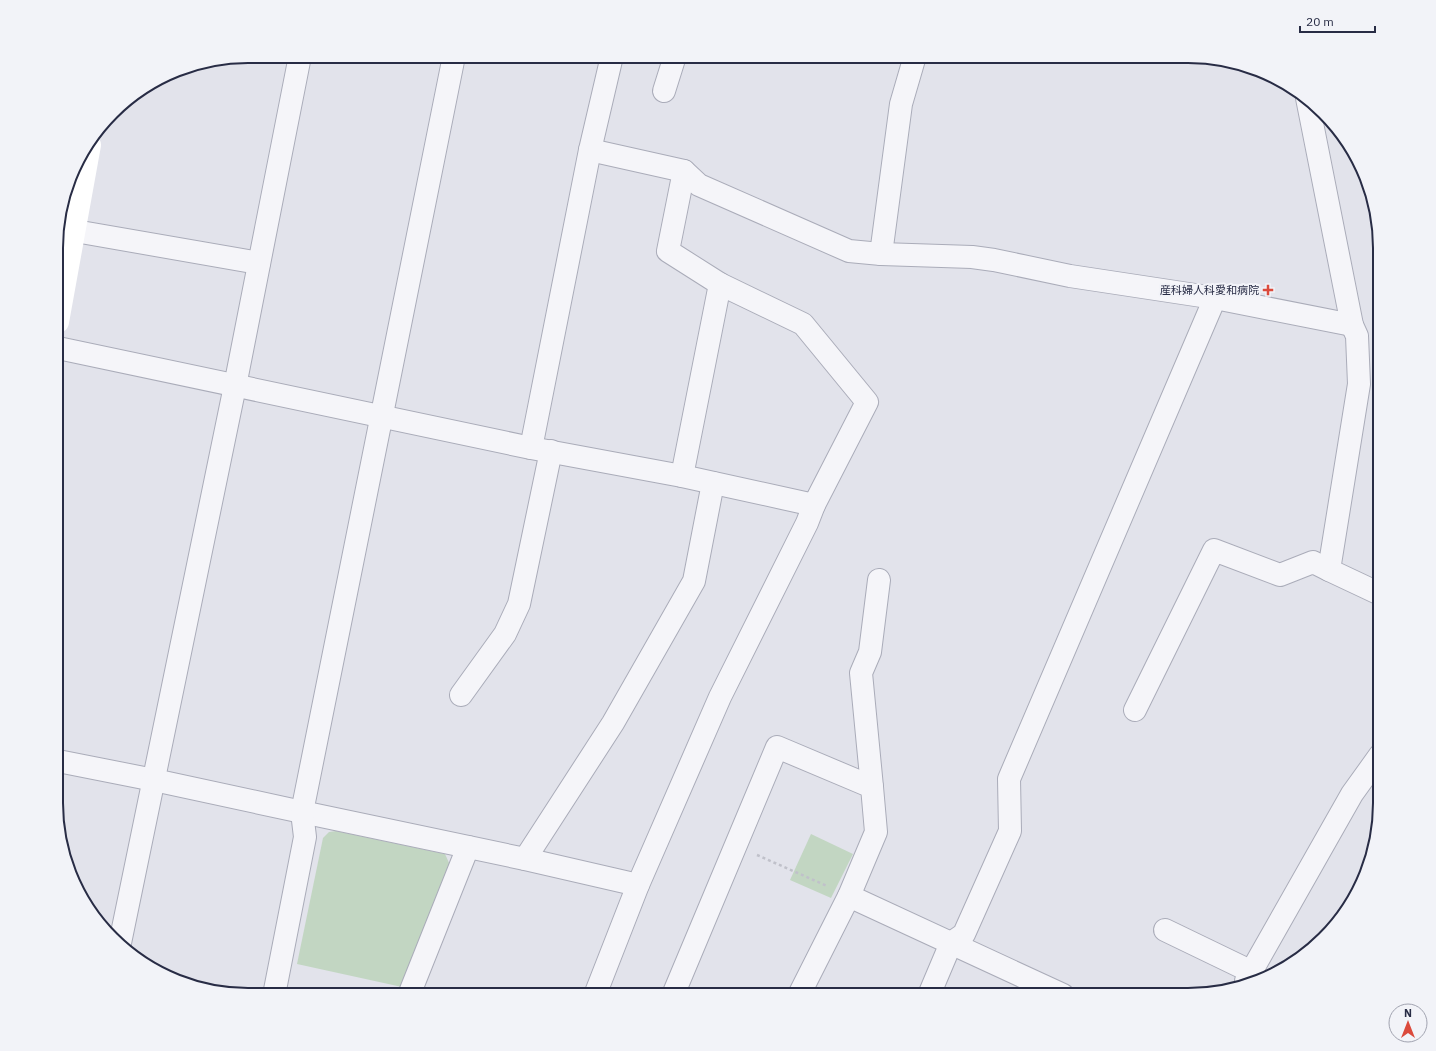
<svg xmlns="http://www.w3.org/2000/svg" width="1436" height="1051" font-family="'IBM Plex Sans','Noto Sans JP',sans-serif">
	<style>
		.green { fill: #c2d6c2 }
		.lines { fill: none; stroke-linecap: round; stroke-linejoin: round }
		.street-casing { stroke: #aaacb9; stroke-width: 24 }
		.path { stroke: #c0c1ca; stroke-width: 2.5; stroke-dasharray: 3 3; stroke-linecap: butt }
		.street { stroke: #f5f5f9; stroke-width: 22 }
		.secondary { stroke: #fff; stroke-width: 22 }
		.poi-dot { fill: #db4a3c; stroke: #f2f3f8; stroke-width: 1.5 }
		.labels { text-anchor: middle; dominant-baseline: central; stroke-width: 4; stroke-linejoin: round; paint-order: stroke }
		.poi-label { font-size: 11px; fill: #282c45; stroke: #f2f3f8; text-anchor: end }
		.rim { fill: none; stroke: #282c45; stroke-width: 2 }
	</style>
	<rect width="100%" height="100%" fill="#e2e3eb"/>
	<g class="green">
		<path d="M336,831l109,23 5,11 -48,122 -105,-23 26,-126 6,-6z"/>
		<path d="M811,834l42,20 -22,44 -41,-18z"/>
	</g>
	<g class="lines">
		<g class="street-casing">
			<g id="street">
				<path d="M664,91l11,-35"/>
				<path d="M1307,98l45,227 5,11 2,48 -30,186 51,24"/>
				<path d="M590,150l94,21 15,14 150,66 32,3 91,3 22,3 76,16 145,22 137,27"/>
				<path d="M75,231l184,32"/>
				<path d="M881,254l20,-150 14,-48"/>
				<path d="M720,284l83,40 64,78 -53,103"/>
				<path d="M58,348l473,100 151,28 132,29 -7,18 -87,174 -82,188 -113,-26 -223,-47 -148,-32 -96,-19"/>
				<path d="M531,448l59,-298 22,-94"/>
				<path d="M682,476l38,-192 -52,-33 16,-80"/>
				<path d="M461,695l44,-61 14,-30 32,-153"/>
				<path d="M1135,710l79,-160 66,25 33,-13 16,8"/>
				<path d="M872,787l-11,-114 9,-21 9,-72"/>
				<path d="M525,859l88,-136 81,-142 19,-98"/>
				<path d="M849,896l214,99"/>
				<path d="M1165,930l87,42"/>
				<path d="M120,943l115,-557 65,-330"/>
				<path d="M1246,981l106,-187 28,-39"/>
				<path d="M274,995l31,-158 -3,-25 152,-756"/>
				<path d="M409,995l59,-148"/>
				<path d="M595,995l43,-110"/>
				<path d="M673,995l104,-248 95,40 4,45 -27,64 -50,99"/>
				<path d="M929,995l22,-52 13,-9 46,-103 -1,-52 206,-481"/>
			</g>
		</g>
		<path class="path" d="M757,855l70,31"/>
		<use href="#street" class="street"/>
		<path class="secondary" d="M58,322l32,-177"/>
	</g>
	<path class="poi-dot" d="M1266 284h4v4h4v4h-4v4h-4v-4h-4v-4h4z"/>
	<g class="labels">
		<g class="poi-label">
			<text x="1259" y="290">産科婦人科愛和病院</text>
		</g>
	</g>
	<path d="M0 0H1436V1051H0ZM248 63H1188A185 185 0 0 1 1373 248V803A185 185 0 0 1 1188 988H248A185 185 0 0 1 63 803V248A185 185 0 0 1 248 63Z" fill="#f2f3f8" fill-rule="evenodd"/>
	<path class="rim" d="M248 63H1188A185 185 0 0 1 1373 248V803A185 185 0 0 1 1188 988H248A185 185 0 0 1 63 803V248A185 185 0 0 1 248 63Z"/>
	<g transform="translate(1408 1023)"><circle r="19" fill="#f2f3f8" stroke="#a1a3b0"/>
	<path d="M0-3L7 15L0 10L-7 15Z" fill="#db4a3c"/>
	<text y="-6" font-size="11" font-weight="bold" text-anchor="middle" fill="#282c45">N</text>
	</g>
	<path d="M1300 26v6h75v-6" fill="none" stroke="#282c45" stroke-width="2"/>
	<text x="1306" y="26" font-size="12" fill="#282c45" stroke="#f2f3f8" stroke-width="3" paint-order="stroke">20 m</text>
</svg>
